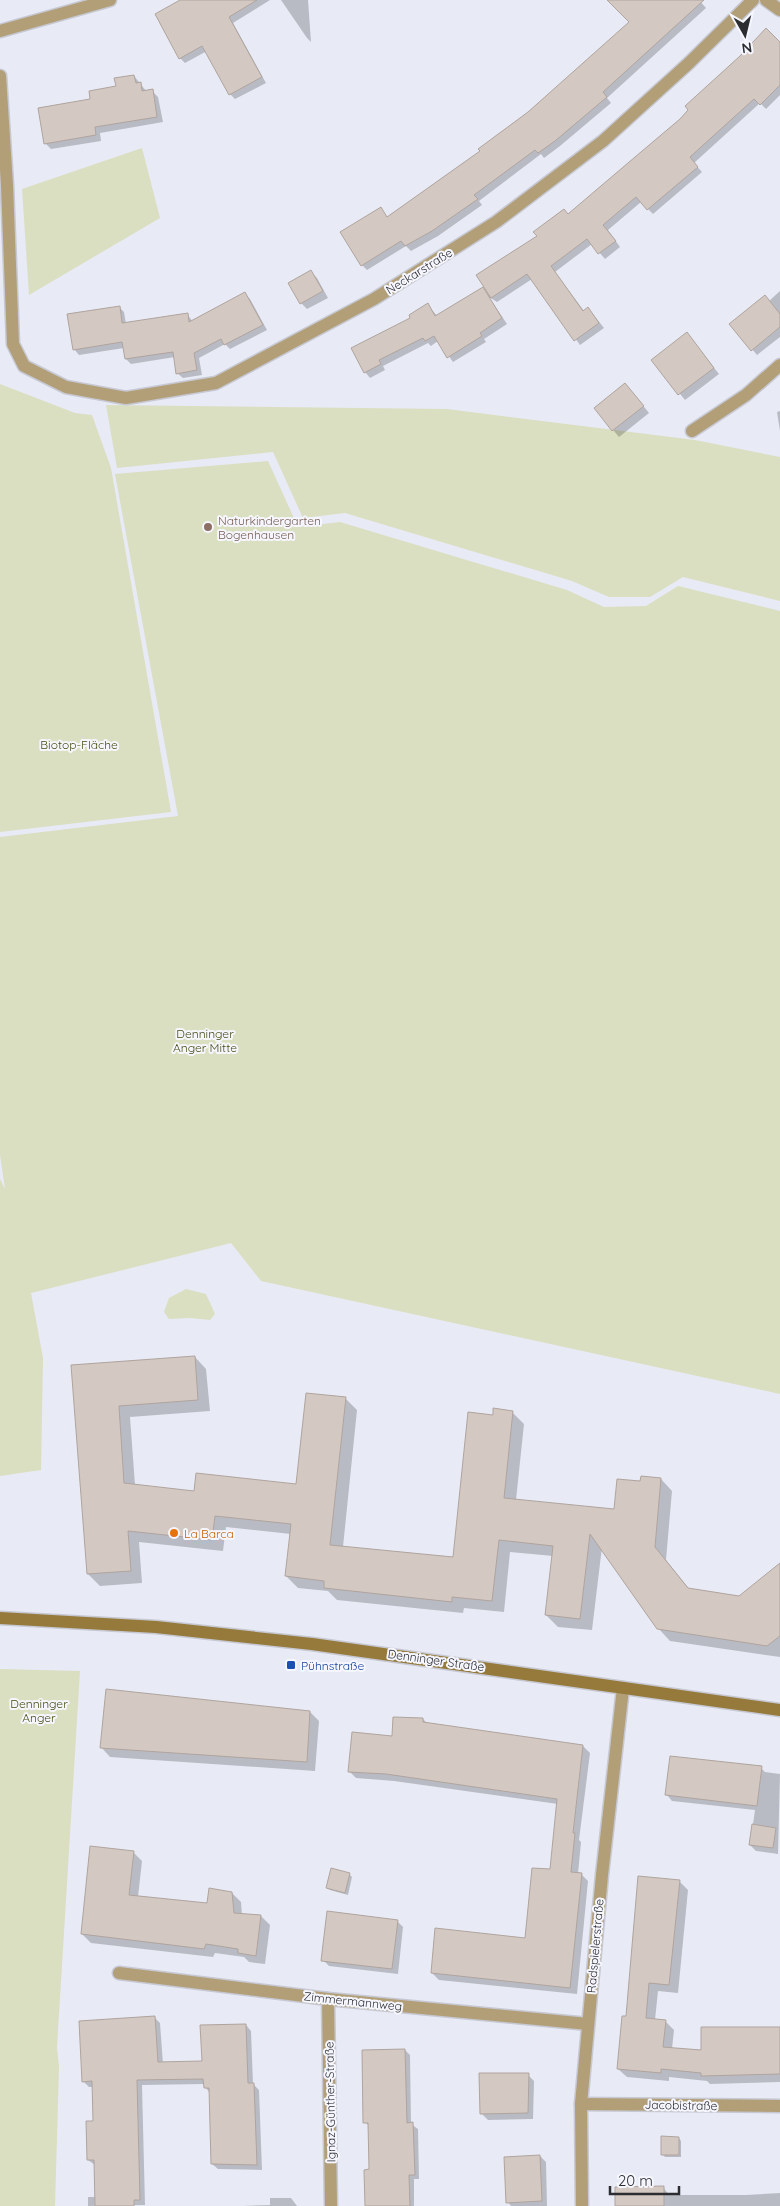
<svg xmlns="http://www.w3.org/2000/svg" width="780" height="2206" font-family="Quicksand,sans-serif">
	<style>
		.green { fill: #dadfc1 }
		.shadow { fill: #0003 }
		.building { fill: #d4c9c2; stroke: #afa49e }
		.lines { fill: none; stroke-linecap: round; stroke-linejoin: round }
		.street-casing { stroke: #c6c8d2; stroke-width: 15 }
		.secondary-casing { stroke: #c6c8d2; stroke-width: 15 }
		.street { stroke: #b29f78; stroke-width: 12 }
		.secondary { stroke: #957a3c; stroke-width: 12 }
		.education-dot { fill: #8d6e63; stroke: #f6f7fe; stroke-width: 2 }
		.food-dot { fill: #e8710a; stroke: #f6f7fe; stroke-width: 2 }
		.transit-dot { fill: #1a4fb4; stroke: #f6f7fe; stroke-width: 2 }
		.labels { text-anchor: middle; dominant-baseline: central; stroke-width: 4; stroke-linejoin: round; paint-order: stroke }
		.street-label { font-size: 12px; fill: #2c2d31; stroke: #f6f7fe }
		.education-label { font-size: 12px; fill: #785e54; stroke: #f6f7fe; text-anchor: start }
		.park-label { font-size: 12px; fill: #484d14; stroke: #f6f7fe }
		.food-label { font-size: 12px; fill: #c56008; stroke: #f6f7fe; text-anchor: start }
		.transit-label { font-size: 12px; fill: #164399; stroke: #f6f7fe; text-anchor: start }
	</style>
	<rect width="100%" height="100%" fill="#e8eaf5"/>
	<g class="green">
		<path d="M142,148l18,70 -131,77 -7,-106z"/>
		<path d="M0,384l75,29 17,2 19,53 60,344 -171,20z"/>
		<path d="M106,405l341,4 248,31 85,17v144l-97,-24 -33,20h-41l-37,-16 -227,-68 -42,5 -30,-66 -156,16z"/>
		<path d="M268,461l30,66 42,-5 227,68 37,17 42,-1 32,-20 102,25v783l-519,-113 -30,-38 -200,50 12,65 -2,112 -41,6v-297l5,10 -5,-34v-318l178,-21 -63,-342z"/>
		<path d="M186,1289l20,5 9,20 -5,6 -20,-2 -21,1 -5,-7 5,-14z"/>
		<path d="M0,1669l80,2 -23,376 2,20 -4,139h-55z"/>
	</g>
	<g class="shadow">
		<path d="M183,0h87l-37,23 33,60 -31,16 -5,-5 -23,-43 -22,12 -5,-5z"/>
		<path d="M281,0h27l3,42 -4,-4z"/>
		<path d="M609,0h90l7,8 -99,90 4,5 -51,43 -16,12 -3,-4 -62,47 3,4 -44,31 -27,15 -5,-5 -39,24 -5,-5 18,-57 8,10 93,-67 48,-38 101,-91z"/>
		<path d="M780,43v52l-14,14 -6,-6 -66,60 8,9 -49,42 -12,-12 -33,28 12,17 -15,12 -13,-15 -37,28 29,39 4,-3 16,20 -24,17 -48,-66 -35,23 -8,-5 18,27 -23,15 2,3 -33,20 -15,-21 -7,5 -3,-3 -45,23 2,4 -15,8 -5,-6 47,-54 16,-13 9,11 45,-27 7,6 80,-80z"/>
		<path d="M134,76l13,16 5,-1 6,6 5,25 -63,11 1,8 -50,8 -6,-6 47,-43 25,-13z"/>
		<path d="M311,272l6,6 11,20 -21,11 -6,-6z"/>
		<path d="M780,291v46l-23,18 -26,-31 38,-23z"/>
		<path d="M245,294l5,5 17,31 -37,19 -5,-5 -26,14 3,17 -19,3 -6,-5 -2,-16 -44,7 -5,-5 -2,-11 -45,7 -5,-6 45,-42 5,5 2,12 61,-10 6,8z"/>
		<path d="M692,340l27,34 -34,26 -33,-40z"/>
		<path d="M631,391l18,22 -30,24 -24,-29z"/>
		<path d="M780,411v20l-3,-19z"/>
		<path d="M195,1357l11,12 4,42 -80,6 5,68 60,7 102,-7 48,-87 12,12 -14,137 111,12 40,-143 18,-4 12,12 -8,76 99,10 27,-28 19,-3 11,12 -6,69 24,30 49,7 41,-33v93l-110,-16 -12,-13 -56,-81 -10,83 -34,-3 -12,-12 7,-59 -43,-4 -6,60 -40,-4 -1,5 -126,-13 -9,-9 -30,-3 -12,-12 5,-42 -65,-7 -3,24 -84,-9 3,41 -42,3 -12,-12 -15,-208z"/>
		<path d="M310,1712l9,9 -4,50 -205,-14 -9,-10z"/>
		<path d="M423,1719l5,5 155,22 7,7 -11,87 2,2 -3,32h3l7,7 -11,113 -138,-14 -7,-7 94,-33 25,-69 7,-67 -164,-23 -38,-3 -7,-7 44,-34z"/>
		<path d="M761,1768l4,4 15,2 -2,80 -22,-3 -6,-6 5,-35 -83,-9 -5,-6z"/>
		<path d="M133,1852l9,9 -4,36 71,7 23,-11 9,9 1,13 19,1 9,9 -5,39 -16,-2 -5,-5 -29,-4 -2,4 -122,-14 -9,-9z"/>
		<path d="M349,1874l3,3 -4,18 -18,-5 -3,-2z"/>
		<path d="M679,1881l9,9 -10,103 -20,-2 -3,29 10,1 9,9 -2,19 30,2 78,-23v54l-70,2 -3,-3 -38,-4v4l-42,-4 -9,-8z"/>
		<path d="M397,1921l6,6 -5,47 -69,-8 -6,-6z"/>
		<path d="M154,2017l6,6 3,41 40,-2 43,-37 5,6 2,53 6,6 3,80 -44,-1 -6,-5 -2,-71 -5,-6 -1,-3 -62,1 3,120 -57,1v-9h8l-1,-32 -7,-5 6,-38 -1,-35h-4l-6,-6z"/>
		<path d="M405,2050l5,5 1,69 7,5 1,50h-5v27h-48l5,-36 -1,-43 -5,-5z"/>
		<path d="M528,2075l6,6 -1,38 -45,1 -6,-6z"/>
		<path d="M679,2138l2,3v16h-16l-3,-3z"/>
		<path d="M540,2156l6,6 1,44h-36l-3,-4z"/>
		<path d="M663,2187l6,8h77l34,-2v13h-164z"/>
		<path d="M270,2198h21l6,8h-54l27,-1z"/>
	</g>
	<g class="building">
		<path d="M180,0h77l-28,17 33,60 -33,18 -27,-49 -23,13 -24,-45z"/>
		<path d="M607,0h97l-101,92 4,5 -52,44 -17,12 -3,-3 -61,45 4,4 -46,32 -27,15 -4,-5 -40,25 -21,-34 41,-25 6,10 93,-66 -2,-2 50,-37 101,-90z"/>
		<path d="M766,28l14,14v43l-20,20 -6,-6 -64,58 8,10 -51,43 -11,-13 -33,28 13,16 -18,13 -11,-15 -36,27 32,45 5,-4 11,16 -25,18 -47,-67 -36,24 -15,-23 61,-39 -4,-4 31,-23 4,5 67,-57 45,-38 8,-9 -3,-4 55,-50z"/>
		<path d="M134,75l2,8 5,-1 1,9 11,-2 4,28 -62,10 1,8 -52,9 -6,-36 52,-9 -1,-8 27,-5 -2,-8z"/>
		<path d="M311,270l12,21 -23,13 -12,-21z"/>
		<path d="M483,287l19,31 -22,15 2,3 -35,22 -13,-22 -9,5 -2,-3 -44,22 2,4 -17,9 -13,-25 59,-30 -1,-3 19,-12 7,13z"/>
		<path d="M245,292l18,33 -39,20 -3,-6 -27,14 3,17 -21,4 -3,-22 -48,7 -3,-17 -49,8 -6,-36 53,-8 2,17 66,-10 1,9z"/>
		<path d="M765,295l15,19v13l-29,24 -22,-27z"/>
		<path d="M687,332l27,36 -36,27 -27,-35z"/>
		<path d="M625,383l19,23 -32,25 -18,-23z"/>
		<path d="M195,1356l3,44 -79,6 5,77 70,8 2,-18 100,11 10,-91 40,4 -16,148 123,12 15,-145 25,3v-7l20,3 -9,87 110,11 3,-30 23,2 1,-5 20,2 -6,69 33,41 51,8 41,-33v73l-13,10 -110,-17 -67,-95 -10,85 -35,-4 8,-69 -54,-6 -7,61 -40,-4v5l-128,-14v-7l-39,-5 6,-52 -76,-8 -3,24 -84,-9 3,40 -44,3 -16,-209z"/>
		<path d="M106,1689l204,22 -3,51 -207,-14z"/>
		<path d="M393,1717l30,1v4l160,23 -10,88h2l-4,39 11,1 -12,115 -139,-15 4,-45 90,10 7,-70 18,1 7,-70 -171,-25 -38,-2 4,-40 40,4z"/>
		<path d="M670,1756l92,10 -5,40 -92,-11z"/>
		<path d="M752,1824l24,4 -3,20 -24,-3z"/>
		<path d="M90,1846l44,5 -5,44 78,8 2,-15 23,4 2,21 27,2 -5,41 -18,-3v-4l-32,-5 -2,5 -123,-15z"/>
		<path d="M331,1868l19,5 -5,20 -19,-5z"/>
		<path d="M638,1876l42,4 -11,105 -20,-2 -3,35 20,2 -3,27 38,3v-23h79v47l-79,2v-3l-40,-4v4l-44,-4 5,-53h4z"/>
		<path d="M327,1911l71,9 -6,49 -71,-8z"/>
		<path d="M155,2016l3,46 44,-1 -2,-36 46,-1 2,59h6l3,82 -46,-1 -2,-76h-5l-1,-9 -66,1 3,120h-6v6h-39l-1,-46h-7l-1,-39h7l-1,-40 -10,1 -3,-61z"/>
		<path d="M405,2049l2,74 6,-1 2,53h-6l1,31h-45l-1,-36 5,-1 -1,-46h-5l-1,-73z"/>
		<path d="M479,2073h50l-1,40 -48,1z"/>
		<path d="M661,2136l18,1v18h-18z"/>
		<path d="M540,2155l2,46 -36,2 -2,-46z"/>
		<path d="M664,2186v20h-49v-19z"/>
	</g>
	<g class="lines">
		<g class="street-casing">
			<g id="street">
				<path d="M766,0l14,10"/>
				<path d="M0,31l110,-31"/>
				<path d="M0,76l7,109 6,159 11,22 42,21 60,11 90,-15 158,-84 122,-77 107,-81 86,-78 64,-63"/>
				<path d="M692,431l54,-36 34,-30"/>
				<path d="M119,1973l209,26 260,25"/>
				<path d="M328,1999l3,207"/>
				<path d="M581,2104l199,2"/>
				<path d="M582,2206l-1,-102 21,-229 21,-187"/>
			</g>
		</g>
		<g class="secondary-casing">
			<path id="secondary" d="M0,1618l156,9 156,17 468,66"/>
		</g>
		<use href="#street" class="street"/>
		<use href="#secondary" class="secondary"/>
	</g>
	<circle class="education-dot" cx="208" cy="527" r="5"/>
	<circle class="food-dot" cx="174" cy="1533" r="5"/>
	<rect class="transit-dot" x="286" y="1660" width="10" height="10" rx="2.5"/>
	<g class="labels">
		<g class="street-label">
			<text transform="translate(419 271) rotate(-32)">Neckarstraße</text>
			<text transform="translate(436 1660) rotate(8)">Denninger Straße</text>
			<text transform="translate(595 1946) rotate(-85)">Radspielerstraße</text>
			<text transform="translate(353 2001) rotate(6)">Zimmermannweg</text>
			<text transform="translate(330 2102) rotate(-91)">Ignaz-Günther-Straße</text>
			<text transform="translate(681 2105) rotate(1)">Jacobistraße</text>
		</g>
		<g class="education-label">
			<text x="218" y="520">Naturkindergarten<tspan x="218" dy="14">Bogenhausen</tspan></text>
		</g>
		<g class="park-label">
			<text x="79" y="744">Biotop-Fläche</text>
			<text x="205" y="1033">Denninger<tspan x="205" dy="14">Anger Mitte</tspan></text>
			<text x="39" y="1703">Denninger<tspan x="39" dy="14">Anger</tspan></text>
		</g>
		<g class="food-label">
			<text x="184" y="1533">La Barca</text>
		</g>
		<g class="transit-label">
			<text x="301" y="1665">Pühnstraße</text>
		</g>
	</g>
	<g transform="translate(745 35) rotate(172)" stroke="#f6f7fe" stroke-width="4" paint-order="stroke">
	<path d="M0-4L9 19L0 12L-9 19Z" fill="#2c2d31"/>
	<text y="-8" font-size="14" font-weight="bold" text-anchor="middle" fill="#2c2d31">N</text>
	</g>
	<path d="M610 2186v8h69v-8" fill="none" stroke="#2c2d31" stroke-width="2.5"/>
	<text x="618" y="2186" font-size="15" fill="#2c2d31" stroke="#f6f7fe" stroke-width="4" paint-order="stroke">20 m</text>
</svg>
